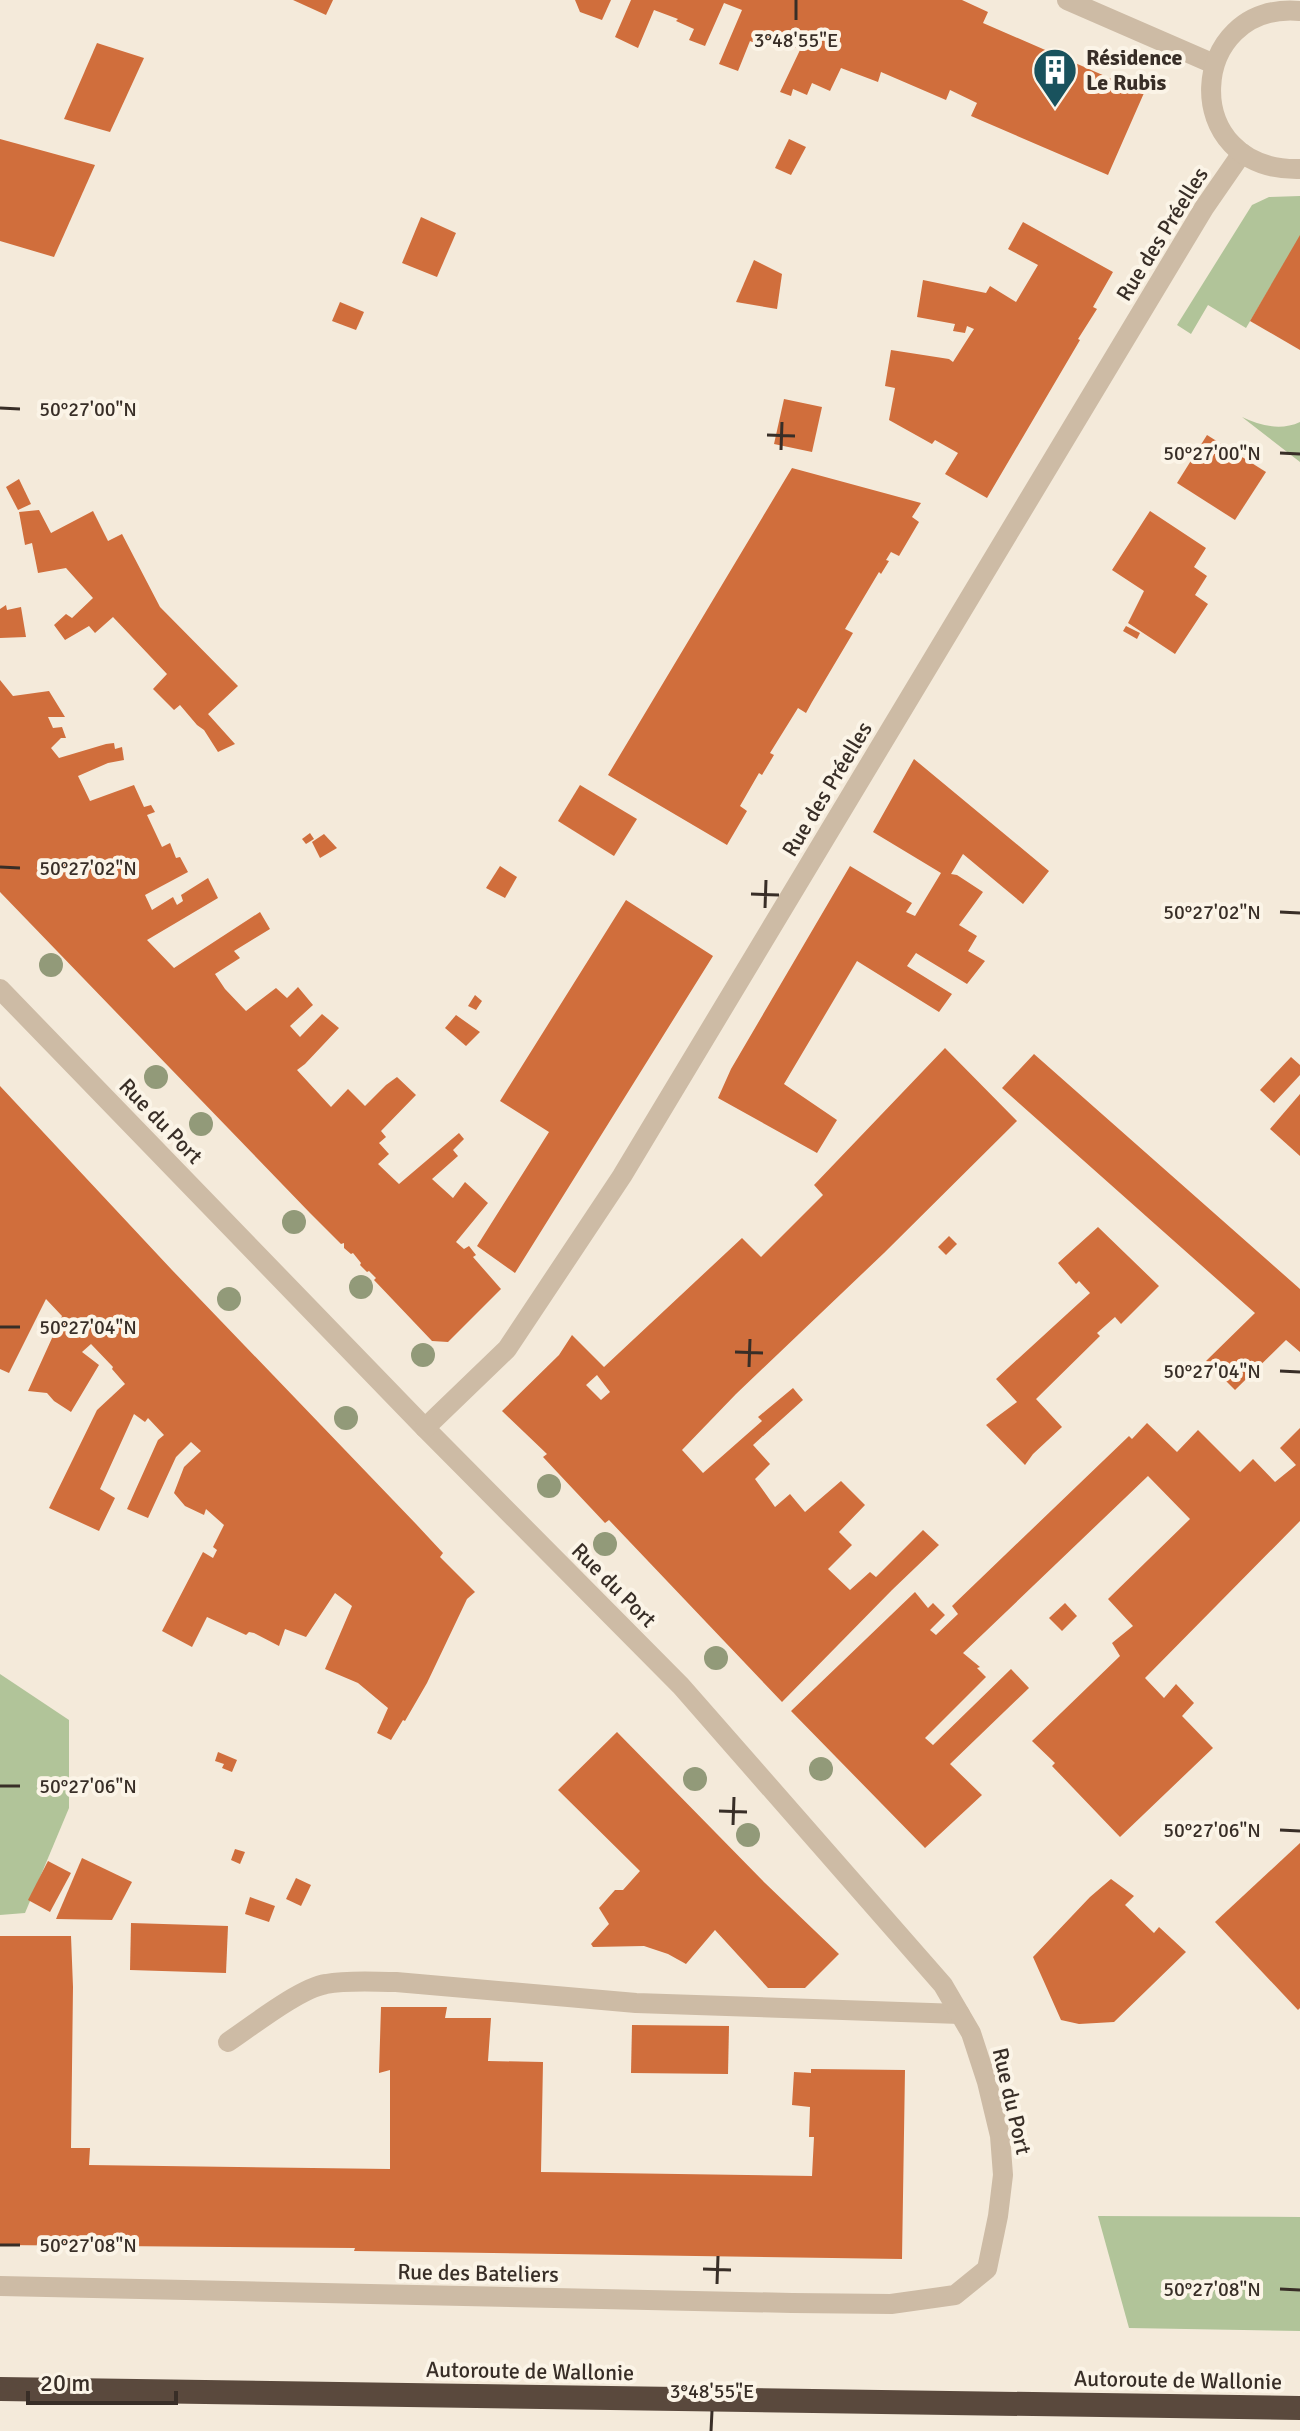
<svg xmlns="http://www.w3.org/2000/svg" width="1300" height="2431" font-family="Signika,sans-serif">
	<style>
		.green { fill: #b1c499 }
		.building { fill: #d06e3c; fill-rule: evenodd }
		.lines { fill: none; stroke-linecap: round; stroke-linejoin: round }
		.service { stroke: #cdbba5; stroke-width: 20 }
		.minor { stroke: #cdbba5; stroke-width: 20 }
		.tertiary { stroke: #cdbba5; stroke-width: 20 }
		.motorway { stroke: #5a493d; stroke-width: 24 }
		.tree { fill: #929a79 }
		.ticks { fill: none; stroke: #382e27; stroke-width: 3 }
		.labels { text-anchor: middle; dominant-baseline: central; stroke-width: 8; stroke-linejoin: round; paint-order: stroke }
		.poi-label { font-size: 22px; font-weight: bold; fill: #382e27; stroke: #fbf4e7; text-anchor: start }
		.street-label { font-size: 22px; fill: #382e27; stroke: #fbf4e7 }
		.ticks-label { font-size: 20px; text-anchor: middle; fill: #382e27; stroke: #fbf4e7; stroke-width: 8; stroke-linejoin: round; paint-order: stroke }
	</style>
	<rect width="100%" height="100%" fill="#f4eada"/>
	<g class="green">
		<path d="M1300,196v41l-54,91 -38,-23 -17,29 -14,-9 75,-120 17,-8z"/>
		<path d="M1242,417c19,9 39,14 58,5v40z"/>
		<path d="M0,1674l69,46v88l-44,105 -25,2z"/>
		<path d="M1098,2216l202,1v114l-171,-3z"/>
	</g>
	<g class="building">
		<path d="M293,0h40l-7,15z"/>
		<path d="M575,0h36l-9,20 -22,-8z"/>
		<path d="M631,0h331l26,12 -5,11 161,70 -36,82 -137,-59 6,-13 -27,-13 -4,10 -65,-28 -3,10 -37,-14 -11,23 -18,-8 -5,12 -14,-6 -2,7 -11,-4 20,-42 -30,-15 -6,12 -14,-6 -12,30 -19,-7 23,-54 -18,-7 -19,43 -16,-6 5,-11 -18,-8 2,-2 -24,-9 -16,38 -23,-11z"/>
		<path d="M97,43l47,15 -34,74 -46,-13z"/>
		<path d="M0,139l95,26 -41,92 -54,-16z"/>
		<path d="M789,139l17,8 -15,28 -16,-7z"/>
		<path d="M421,217l35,16 -19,44 -35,-14z"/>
		<path d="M1023,222l90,50 -20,35 4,2 -19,30 2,1 -93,158 -42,-24 13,-21 -23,-13 -3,4 -43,-24 6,-32 -10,-2 6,-36 58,9 4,3 21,-33 -7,-3 -2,7 -12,-2 2,-7 -38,-7 6,-37 63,13 4,-7 26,16 22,-37 -30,-16z"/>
		<path d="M1300,235v115l-50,-29z"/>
		<path d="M754,260l28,14 -5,35 -41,-7z"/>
		<path d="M340,302l24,10 -8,18 -24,-9z"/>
		<path d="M784,399l38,8 -10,45 -38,-8z"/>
		<path d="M1207,435l59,37 -31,48 -58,-37z"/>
		<path d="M792,468l129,35 -9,14 7,5 -20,34 -8,-4 -5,8 3,1 -8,13 -2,-2 -34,57 8,4 -41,69 -6,11 -8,-5 -28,45 4,2 -12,20 -3,-2 -19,33 7,5 -20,34 -119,-70z"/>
		<path d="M19,479l12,25 -13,6 -12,-23z"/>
		<path d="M39,510l12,23 42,-22 15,30 14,-7 38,73 78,79 -30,28 27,30 -17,8 -14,-22 -7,-5 -17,-20 -6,5 -21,-21 14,-15 -54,-57 -18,16 -6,-7 -24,14 -11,-15 12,-11 6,4 21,-20 -27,-30 -28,5 -6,-30 -7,2 -6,-33z"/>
		<path d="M1150,511l56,37 -12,19 13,9 -12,19 13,9 -33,50 -47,-31 16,-32 -32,-21z"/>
		<path d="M6,605l1,5 14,-3 5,30 -26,1v-29z"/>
		<path d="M1126,626l14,7 -3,6 -14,-8z"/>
		<path d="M0,680l13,16 36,-5 16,26h-17l5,11 9,-1 4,11h-5l-10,10 8,10 47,-14 8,-1 1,6 7,-2 2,13 -16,3 -30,13 12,25 44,-16 10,22 7,-2 4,7 -8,3 15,32 8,-4 6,15 4,-1 8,15 -43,23 7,15 21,-13 4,8 6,-4 -2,-6 27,-17 10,20 -71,42 27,28 86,-56 10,17 -36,22 6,7 -25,16 10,15 21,22 30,-23 11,10 11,-11 15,18 -23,21 10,11 22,-23 17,14 -34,36 -8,6 34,37 17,-18 17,17 21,-21 11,-8 19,18 -35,36 5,6 -7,6 10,11 -11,10 21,20 60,-51 5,6 -11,11 5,6 -26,23 21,19 12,-16 23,21 -32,39 8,7 5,-3 7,9 -3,2 28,32 -53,53 -16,-1 -58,-61 2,-2 -7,-7 -2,1 -7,-7 1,-2 -8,-10 -2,1 -7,-6v-5l-3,1 -31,-31 -310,-321z"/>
		<path d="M914,759l135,112 -26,33 -60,-50 -12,20 6,1 26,17 -24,33 18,11 -9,15 17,10 -18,23 -51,-31 -9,13 45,28 -13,18 -82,-51 -73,123 53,36 -20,33 -99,-55 13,-29 119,-203 62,37 -6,9 9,4 26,-43 -68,-41z"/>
		<path d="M580,785l57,34 -23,37 -56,-35z"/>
		<path d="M310,833l4,6 -8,5 -4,-5z"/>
		<path d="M324,834l13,14 -17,10 -8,-16z"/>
		<path d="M500,866l17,11 -12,21 -19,-10z"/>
		<path d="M626,900l87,56 -198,317 -38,-27 72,-114 -49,-31z"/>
		<path d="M475,995l7,6 -6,9 -8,-4z"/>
		<path d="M456,1015l24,17 -14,14 -21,-18z"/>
		<path d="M945,1048l72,73 -133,132 -148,141 -54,56 21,23 59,-52 -4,-4 35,-29 10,12 -50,45 17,19 -15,15 20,28 15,-13 15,18 36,-31 24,24 -26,27 13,13 -24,24 22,21 20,-18 6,5 47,-47 16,15 -47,45 -110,112 -173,-182 -4,3 -62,-66 4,-3 -45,-43 57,-56 13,-20 32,32 138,-129 19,19 62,-62 -9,-10zM597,1375l13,17 -9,8 -15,-15z"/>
		<path d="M1034,1054l266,235v63l-14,-12 -51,50 -29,-29 49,-48 -253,-225z"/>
		<path d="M1291,1057l9,8v10l-26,28 -14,-13z"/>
		<path d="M0,1086l172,184 244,254 27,29 -3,4 35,35 -8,7 -40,84 -22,38 -2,-1 -12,20 -14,-7 11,-25 -30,-25 -33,-14 27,-63 -17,-13 -29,44 -21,-8 -6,17 -25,-13 -5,-1 -3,3 -39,-18 -15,30 -30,-16 41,-79 10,6 4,-8 -4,-3 11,-22 -18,-16 -2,6 -19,-9 -11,-13 10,-26 17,-16 -10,-9 -15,15 -28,61 -21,-9 31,-69 6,-5 -16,-17 -3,4 -11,-8 -34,75 15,9 -16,33 -50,-23 48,-98 28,-26 -13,-15 1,-2 -22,-23 -9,8 17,13 -28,47 -17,-11 -7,-8 -19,-2 34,-75 -16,-17 -37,74 -9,-4z"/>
		<path d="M1300,1094v62l-30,-27z"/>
		<path d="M1098,1227l61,59 -38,38 -6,-7 -18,16 3,3 -64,63 26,28 -29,27 -8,11 -39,-40 31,-23 -21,-23 94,-86 -11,-12 -3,3 -18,-21z"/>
		<path d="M949,1236l8,8 -11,11 -8,-8z"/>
		<path d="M1147,1423l30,29 21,-22 42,42 13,-13 22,23 21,-17 -16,-17 20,-20v93l-155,157 19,20 12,-14 18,19 -12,13 31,32 -93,89 -68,-71 3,-3 -23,-22 88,-85 -8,-13 21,-17 -25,-27 82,-80 -42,-43 -185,177 17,14 -3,1 9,9 -61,61 8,7 78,-76 18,19 -79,76 32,31 -57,53 -134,-137 124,-119 13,16 5,-5 12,12 -15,15 6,5 22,-21 -6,-8 177,-170 3,3z"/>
		<path d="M1065,1603l12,13 -15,15 -13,-13z"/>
		<path d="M617,1732l148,151 74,71 -34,34h-37l-53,-58 -29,34 -18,-10 -24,-8 -51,1 -2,-3 18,-20 -10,-16 16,-18h8l17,-19 -82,-81z"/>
		<path d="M218,1752l19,8 -5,12 -10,-4 2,-4 -9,-3z"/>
		<path d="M1300,1843v165l-2,2 -83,-88z"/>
		<path d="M235,1849l10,3 -5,12 -9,-4z"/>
		<path d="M82,1858l50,24 -20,38 -56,-1z"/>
		<path d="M48,1861l23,12 -21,39 -22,-12z"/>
		<path d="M296,1878l15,7 -10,21 -15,-7z"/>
		<path d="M1111,1879l23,17 -9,9 29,28 5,-6 27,25 -72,70 -35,2 -18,-4 -28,-63 57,-60z"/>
		<path d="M250,1897l25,9 -6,16 -24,-8z"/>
		<path d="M131,1923l97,3 -2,47 -96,-3z"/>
		<path d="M0,1936h71l2,51 -2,161h19l-1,17 301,4v-99l-11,3 2,-66h66l-2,11h46l-3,43 55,1 -2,110 271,4 2,-39h-5l1,-30 -18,-2 2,-33 17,1v-4l94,1 -3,189 -548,-8 1,-3 -355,-3z"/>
		<path d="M632,2025l97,1 -1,48 -97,-1z"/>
	</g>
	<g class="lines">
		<path class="service" d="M228,2042c24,-16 72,-54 98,-58 22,-4 47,-2 70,-2l240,21 324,11"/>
		<g class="minor">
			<path d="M1067,0l147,64"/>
			<path d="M0,989l425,439 256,258 262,299 28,48 16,49 13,54 3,39 -5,41 -11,53 -32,26 -64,9 -99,-1 -792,-17"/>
			<path d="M425,1428l82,-79 115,-173 582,-968 38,-55"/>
		</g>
		<path class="tertiary" d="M1300,11c-113,-10 -124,161 0,158"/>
		<path class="motorway" d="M0,2389l1300,19"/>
	</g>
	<g class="tree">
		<circle cx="51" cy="965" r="12"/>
		<circle cx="156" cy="1077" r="12"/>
		<circle cx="201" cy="1124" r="12"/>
		<circle cx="294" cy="1222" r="12"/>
		<circle cx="361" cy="1287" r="12"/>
		<circle cx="229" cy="1299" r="12"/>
		<circle cx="423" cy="1355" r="12"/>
		<circle cx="346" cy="1418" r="12"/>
		<circle cx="549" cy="1486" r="12"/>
		<circle cx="605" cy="1544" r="12"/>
		<circle cx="716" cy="1658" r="12"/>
		<circle cx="821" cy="1769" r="12"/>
		<circle cx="695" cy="1779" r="12"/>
		<circle cx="748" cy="1835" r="12"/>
	</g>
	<path class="ticks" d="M796,20v-20M0,408l20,1M767,435l28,1M781,450l1,-28M1280,453l20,1M0,867l20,1M751,894l28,1M765,908l1,-28M1280,912l20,1M0,1327h20M735,1352l28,1M749,1367l1,-28M1280,1371l20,1M0,1786h20M719,1811l28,1M733,1825l1,-28M1280,1830l20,1M0,2245h20M703,2269l28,1M717,2284l1,-28M1280,2289l20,1M711,2431l1,-20"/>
	<defs>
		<g id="building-pin" transform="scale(2.3)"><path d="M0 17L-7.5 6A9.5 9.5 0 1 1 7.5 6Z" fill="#19525d" stroke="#fbf4e7"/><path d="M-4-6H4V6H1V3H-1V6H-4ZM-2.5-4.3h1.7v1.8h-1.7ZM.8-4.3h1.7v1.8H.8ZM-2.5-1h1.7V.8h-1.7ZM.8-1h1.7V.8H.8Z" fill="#fff"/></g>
	</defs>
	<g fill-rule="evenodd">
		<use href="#building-pin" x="1055" y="70"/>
	</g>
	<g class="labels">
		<g class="poi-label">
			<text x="1086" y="57">Résidence<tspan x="1086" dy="25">Le Rubis</tspan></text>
		</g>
		<g class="street-label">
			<text transform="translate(1162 234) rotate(-58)">Rue des Préelles</text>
			<text transform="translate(827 789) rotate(-59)">Rue des Préelles</text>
			<text transform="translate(161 1121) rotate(46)">Rue du Port</text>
			<text transform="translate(614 1585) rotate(45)">Rue du Port</text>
			<text transform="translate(1012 2101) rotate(77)">Rue du Port</text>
			<text transform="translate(478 2273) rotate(1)">Rue des Bateliers</text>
			<text transform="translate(530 2371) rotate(1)">Autoroute de Wallonie</text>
			<text transform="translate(1178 2380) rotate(1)">Autoroute de Wallonie</text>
		</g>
	</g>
	<g class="ticks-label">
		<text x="796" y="47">3°48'55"E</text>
		<text x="88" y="416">50°27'00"N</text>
		<text x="1212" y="460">50°27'00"N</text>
		<text x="88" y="875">50°27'02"N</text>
		<text x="1212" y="919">50°27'02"N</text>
		<text x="88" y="1334">50°27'04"N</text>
		<text x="1212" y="1378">50°27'04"N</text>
		<text x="88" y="1793">50°27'06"N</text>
		<text x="1212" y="1837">50°27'06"N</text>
		<text x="88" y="2252">50°27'08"N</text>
		<text x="1212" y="2296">50°27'08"N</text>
		<text x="712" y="2398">3°48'55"E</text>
	</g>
	<path d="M28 2391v12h148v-12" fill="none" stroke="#382e27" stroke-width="4"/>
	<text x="40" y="2391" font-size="24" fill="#382e27" stroke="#fbf4e7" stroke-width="6" paint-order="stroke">20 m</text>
</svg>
